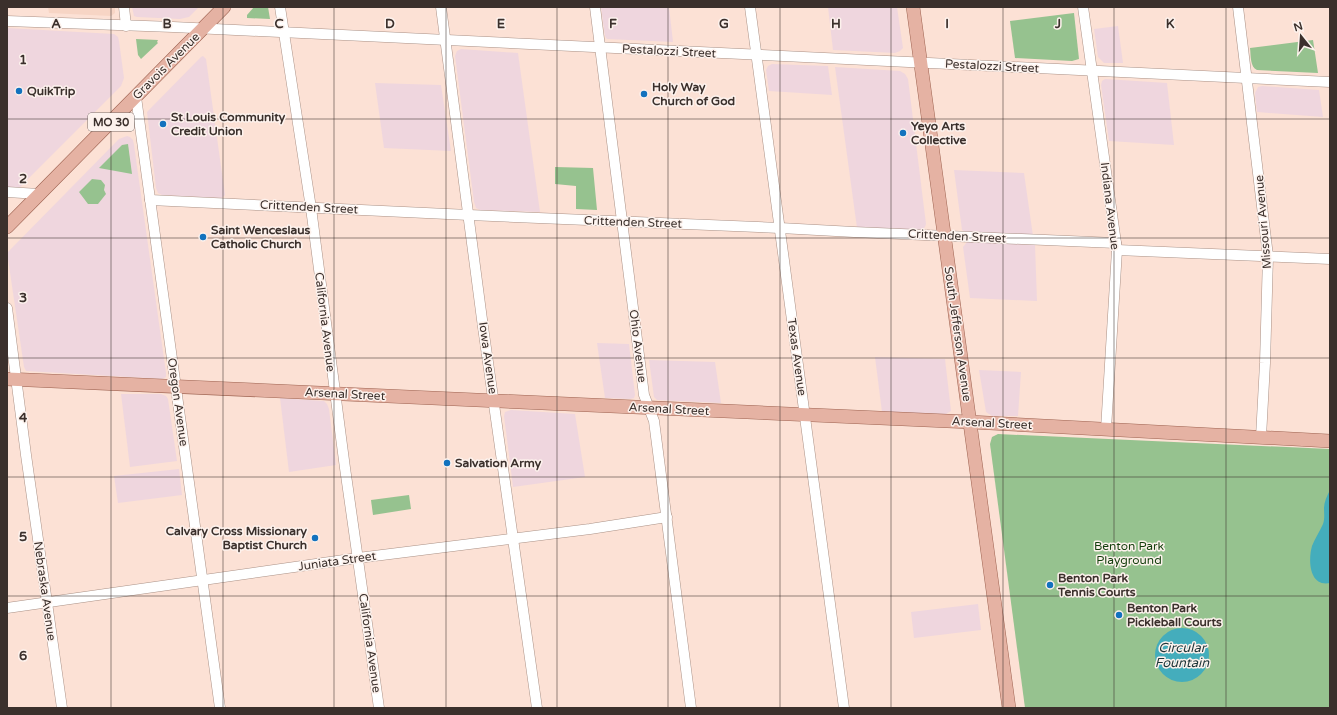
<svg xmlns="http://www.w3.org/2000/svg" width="1337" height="715" font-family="'Varela Round',sans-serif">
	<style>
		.commercial { fill: #efd6de }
		.built { fill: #f7d5c5 }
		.green { fill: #96c28f }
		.water { fill: #44adbc }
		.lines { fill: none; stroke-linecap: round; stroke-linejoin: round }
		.minor-casing { stroke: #aa9186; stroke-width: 11 }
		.major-casing { stroke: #9e6351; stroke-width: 14 }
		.minor { stroke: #fff; stroke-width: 10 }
		.major { stroke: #e5b2a3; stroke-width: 13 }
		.grid { fill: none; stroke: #3b302c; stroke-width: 1; stroke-opacity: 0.55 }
		.poi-dot { fill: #1272be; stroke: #fdf2ed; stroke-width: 1.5 }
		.labels { text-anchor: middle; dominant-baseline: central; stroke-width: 3; stroke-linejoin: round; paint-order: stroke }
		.shield { fill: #fdf2ed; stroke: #756a66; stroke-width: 1 }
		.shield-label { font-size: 11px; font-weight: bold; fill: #3b302c }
		.street-label { font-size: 12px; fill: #3b302c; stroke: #fdf2ed }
		.poi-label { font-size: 12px; font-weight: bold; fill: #3b302c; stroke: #fdf2ed; text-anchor: start }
		.park-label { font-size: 12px; fill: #133e0c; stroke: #fdf2ed }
		.water-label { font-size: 13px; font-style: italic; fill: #1d3539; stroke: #fdf2ed }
		.grid-label { font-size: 13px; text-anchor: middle; font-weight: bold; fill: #3b302c; stroke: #fdf2ed; stroke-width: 3; stroke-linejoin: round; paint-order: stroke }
	</style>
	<rect width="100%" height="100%" fill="#fce1d5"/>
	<g class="commercial">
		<path d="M132,7h67l-10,10 -9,2 -43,-2 -3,-1z"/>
		<path d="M601,7h68l4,35 -66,-3 -2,-3z"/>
		<path d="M828,7h69l6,41 -3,3 -5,2 -62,-3z"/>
		<path d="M1118,26l5,37h-19l-6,-6 -4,-28z"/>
		<path d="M7,28l107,6 4,3 1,4 5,37 -3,8 -102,102 -12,1z"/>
		<path d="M461,49l57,4 22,159 -60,-2 -4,-2 -2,-6 -19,-146 2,-5z"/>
		<path d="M203,56l3,3 19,136 -3,3 -60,-3 -4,-2 -2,-5 -9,-76 54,-55z"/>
		<path d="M772,64l56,2 4,29 -63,-4 -3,-21 2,-4z"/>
		<path d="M835,67l65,4 5,3 3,5 18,145 -1,3 -4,3 -64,-2z"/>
		<path d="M1105,79l62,4 7,62 -65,-4 -8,-56 1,-4z"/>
		<path d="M375,83l66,2 10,66 -67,-3z"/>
		<path d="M1262,86l57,4 4,27 -66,-5 -2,-19 3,-6z"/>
		<path d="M127,136l3,1 3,3 1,5 32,228v4l-4,2 -136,-8 -2,-4 -16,-108v-7l111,-113z"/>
		<path d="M954,170l70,3 9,63 -67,-4 -4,-2z"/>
		<path d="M975,241l60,4 2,56 -67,-3 -7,-51 4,-5z"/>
		<path d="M597,343l32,1 6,51 -1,3 -4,1 -25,-1z"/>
		<path d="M875,357l70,2 6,52 -5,3 -64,-2z"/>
		<path d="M649,360l66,2 6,41 -64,-3 -3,-3z"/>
		<path d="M979,370l42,2 -3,44h-26l-6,-4z"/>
		<path d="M121,394h40l5,2 2,3 9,62 -47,6z"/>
		<path d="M280,398l44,3 3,3 2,5 7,56 -47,7z"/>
		<path d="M511,410l64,4 10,63 -72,10 -9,-71 1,-4z"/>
		<path d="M179,469l3,26 -64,8 -4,-27z"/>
		<path d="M978,604l3,26 -67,8 -3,-26z"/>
	</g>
	<path class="built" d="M48,7h67v6l-4,3 -62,-3z"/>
	<g class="green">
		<path d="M254,7h14l2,12 -23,-1v-3z"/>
		<path d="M1074,13l5,46 -7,2 -57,-3 -5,-37z"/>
		<path d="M136,39l22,1 -1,2 1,1 -17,16 -3,-4z"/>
		<path d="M1313,40l5,33 -61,-3c-7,-3 -6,-14 -7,-22z"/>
		<path d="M128,144l4,30 -33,-6 23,-23z"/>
		<path d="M555,167l38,1 4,42 -21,-1v-23l-21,-2z"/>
		<path d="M92,179l9,1 4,5 -1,5 2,4 -8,10h-10l-9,-12z"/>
		<path d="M998,434l332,15v259h-305l-35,-264 2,-7z"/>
		<path d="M409,495l2,14 -38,6 -2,-15z"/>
	</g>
	<g class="water">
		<path d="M1330,490v93c-21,4 -22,-23 -18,-37 3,-8 8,-15 11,-22 2,-6 1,-11 1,-16 0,-6 3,-12 6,-18z"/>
		<circle cx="1182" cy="655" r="27"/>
	</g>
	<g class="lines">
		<g class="minor-casing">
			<g id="minor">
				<path d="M124,7l2,19"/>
				<path d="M280,7l31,201 34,260 34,240"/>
				<path d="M441,7l42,320 54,381"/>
				<path d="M595,7l49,388 10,26 37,287"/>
				<path d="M750,7l94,701"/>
				<path d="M1083,7l34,243 -11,179"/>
				<path d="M1238,7l30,249 -3,107 -4,74"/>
				<path d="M7,21l166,6 1157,55"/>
				<path d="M136,97l84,611"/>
				<path d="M7,192l32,2"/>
				<path d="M150,200l319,15 311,13 74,4 262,11"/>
				<path d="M1117,250l213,9"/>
				<path d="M7,308l19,147 36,253"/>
				<path d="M7,608l351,-50 232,-29 77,-12"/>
			</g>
		</g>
		<g class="major-casing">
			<g id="major">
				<path d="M913,7l96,701"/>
				<path d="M7,227l217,-220"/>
				<path d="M7,379l963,43 360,19"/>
			</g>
		</g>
		<use href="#minor" class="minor"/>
		<use href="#major" class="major"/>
	</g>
	<path class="grid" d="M111,7v701M223,7v701M334,7v701M446,7v701M557,7v701M668,7v701M780,7v701M891,7v701M1003,7v701M1114,7v701M1226,7v701M7,119h1323M7,238h1323M7,358h1323M7,477h1323M7,596h1323"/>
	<g class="poi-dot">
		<circle cx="19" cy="91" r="4"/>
		<circle cx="644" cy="94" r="4"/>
		<circle cx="163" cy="124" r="4"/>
		<circle cx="903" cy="133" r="4"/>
		<circle cx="203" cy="237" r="4"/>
		<circle cx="447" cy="463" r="4"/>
		<circle cx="315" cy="538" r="4"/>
		<circle cx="1050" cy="585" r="4"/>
		<circle cx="1119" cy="615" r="4"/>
	</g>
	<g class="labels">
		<rect class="shield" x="88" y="113" width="46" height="18" rx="3"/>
		<g class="shield-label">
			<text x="111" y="122">MO 30</text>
		</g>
		<g class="street-label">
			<text transform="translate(669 51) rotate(3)">Pestalozzi Street</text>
			<text transform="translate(166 66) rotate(-45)">Gravois Avenue</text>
			<text transform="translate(992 66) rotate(3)">Pestalozzi Street</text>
			<text transform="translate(1110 206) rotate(83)">Indiana Avenue</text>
			<text transform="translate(309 207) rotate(3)">Crittenden Street</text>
			<text transform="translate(633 222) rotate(2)">Crittenden Street</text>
			<text transform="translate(1263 222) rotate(-95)">Missouri Avenue</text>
			<text transform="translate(957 236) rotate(3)">Crittenden Street</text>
			<text transform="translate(325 322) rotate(83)">California Avenue</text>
			<text transform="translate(958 334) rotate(82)">South Jefferson Avenue</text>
			<text transform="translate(638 346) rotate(83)">Ohio Avenue</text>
			<text transform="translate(797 357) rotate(82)">Texas Avenue</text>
			<text transform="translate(488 358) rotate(82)">Iowa Avenue</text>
			<text transform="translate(345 394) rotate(3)">Arsenal Street</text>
			<text transform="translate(178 402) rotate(82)">Oregon Avenue</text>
			<text transform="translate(669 409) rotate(3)">Arsenal Street</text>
			<text transform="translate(992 423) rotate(3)">Arsenal Street</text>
			<text transform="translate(337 561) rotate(-8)">Juniata Street</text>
			<text transform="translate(45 591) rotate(82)">Nebraska Avenue</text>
			<text transform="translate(370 643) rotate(82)">California Avenue</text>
		</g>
		<g class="poi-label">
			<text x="652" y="87">Holy Way<tspan x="652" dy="14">Church of God</tspan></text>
			<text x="27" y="91">QuikTrip</text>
			<text x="171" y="117">St Louis Community<tspan x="171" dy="14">Credit Union</tspan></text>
			<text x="911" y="126">Yeyo Arts<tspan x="911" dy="14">Collective</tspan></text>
			<text x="211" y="230">Saint Wenceslaus<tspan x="211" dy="14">Catholic Church</tspan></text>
			<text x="455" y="463">Salvation Army</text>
			<text x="307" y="531" text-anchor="end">Calvary Cross Missionary<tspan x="307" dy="14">Baptist Church</tspan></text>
			<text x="1058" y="578">Benton Park<tspan x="1058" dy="14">Tennis Courts</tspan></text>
			<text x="1127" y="608">Benton Park<tspan x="1127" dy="14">Pickleball Courts</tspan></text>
		</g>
		<g class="park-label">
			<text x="1129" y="546">Benton Park<tspan x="1129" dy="14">Playground</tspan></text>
		</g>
		<g class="water-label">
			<text x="1182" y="648">Circular<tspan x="1182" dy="15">Fountain</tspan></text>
		</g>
	</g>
	<g class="grid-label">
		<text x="56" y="28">A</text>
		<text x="167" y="28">B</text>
		<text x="279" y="28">C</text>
		<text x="390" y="28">D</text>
		<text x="501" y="28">E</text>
		<text x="613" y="28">F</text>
		<text x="724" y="28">G</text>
		<text x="836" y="28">H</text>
		<text x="947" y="28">I</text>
		<text x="1058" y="28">J</text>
		<text x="1170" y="28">K</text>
		<text x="23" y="64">1</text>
		<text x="23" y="183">2</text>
		<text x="23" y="302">3</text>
		<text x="23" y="422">4</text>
		<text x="23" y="541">5</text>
		<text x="23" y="660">6</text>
	</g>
	<rect width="1337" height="715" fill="none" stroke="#3b302c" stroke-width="16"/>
	<g transform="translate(1301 36) rotate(343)" stroke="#fdf2ed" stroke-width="3" paint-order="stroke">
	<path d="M0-3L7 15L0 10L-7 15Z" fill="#3b302c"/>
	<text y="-6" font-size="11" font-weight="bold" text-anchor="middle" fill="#3b302c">N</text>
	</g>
</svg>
